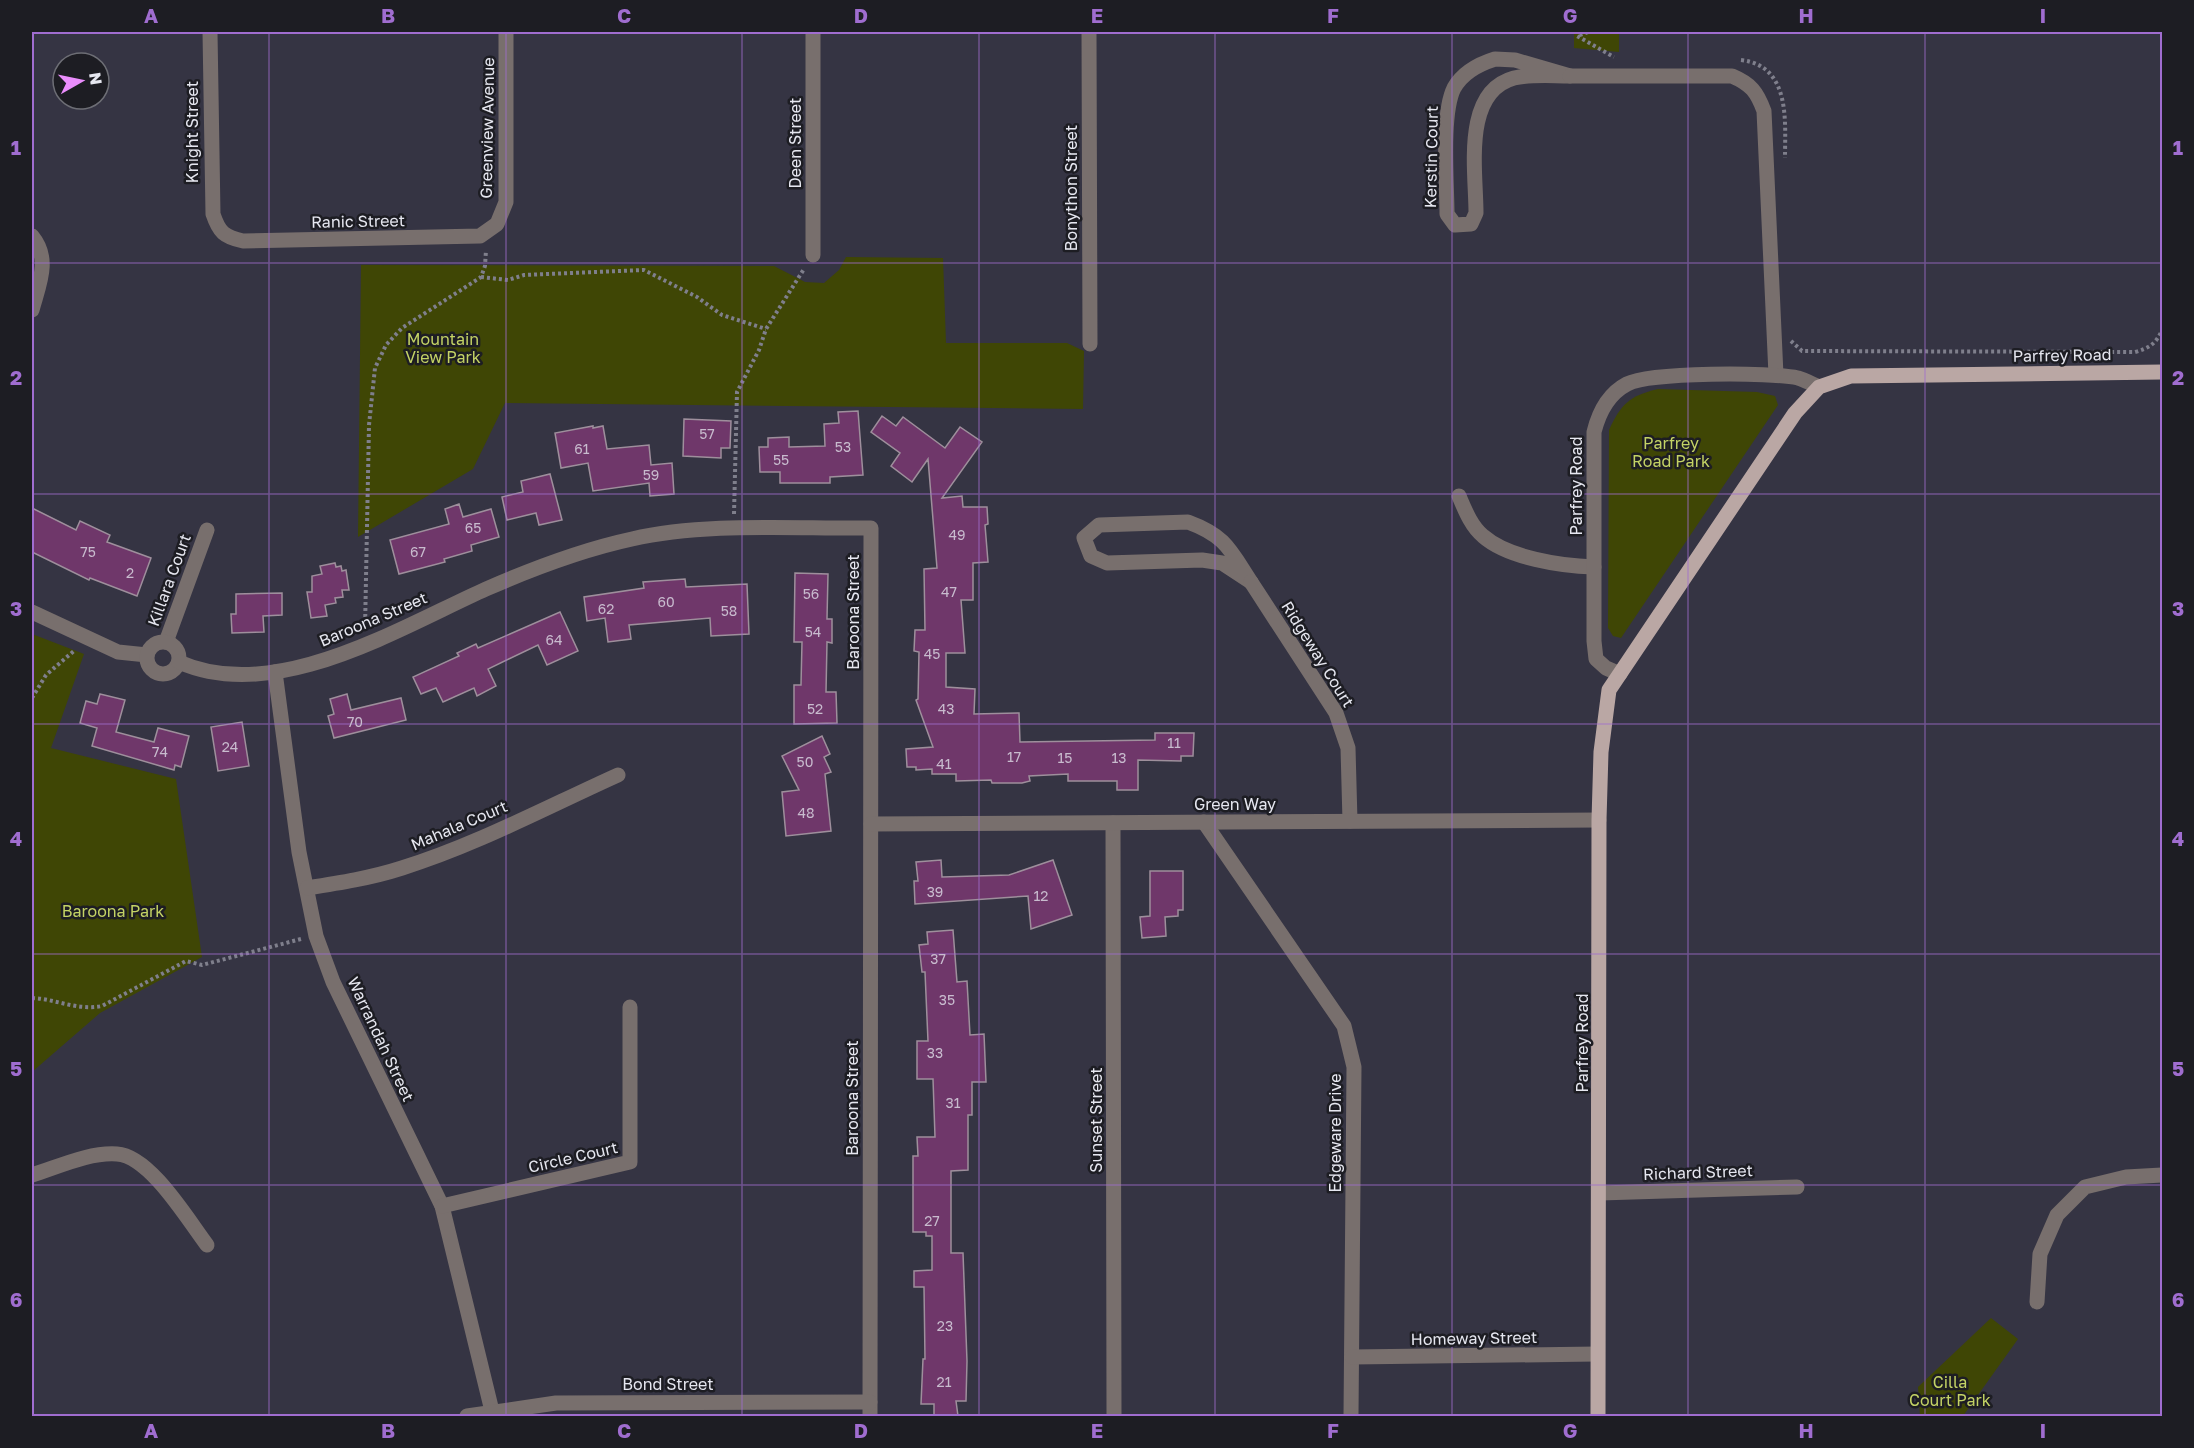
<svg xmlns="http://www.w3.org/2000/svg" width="2194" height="1448" font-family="'Golos Text',sans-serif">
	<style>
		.green { fill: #3f4605 }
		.building { fill: #6f376a; stroke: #9e8f9c; stroke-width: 1.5 }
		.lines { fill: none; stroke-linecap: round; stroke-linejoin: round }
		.path { stroke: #7f7f8c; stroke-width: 4; stroke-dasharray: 3 3; stroke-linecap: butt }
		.minor { stroke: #786f6d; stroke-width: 15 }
		.major { stroke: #baa7a4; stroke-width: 15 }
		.grid { fill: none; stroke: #a06dd0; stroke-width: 1.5; stroke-opacity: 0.55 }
		.labels { text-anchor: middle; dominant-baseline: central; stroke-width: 5; stroke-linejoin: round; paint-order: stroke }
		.number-label { font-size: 14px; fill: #c8bbce }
		.street-label { font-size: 16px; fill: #e6e7f0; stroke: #1d1d23 }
		.park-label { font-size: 16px; fill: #c4d365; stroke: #1d1d23 }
		.neatline { fill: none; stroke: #a06dd0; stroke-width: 2 }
		.grid-label { font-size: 20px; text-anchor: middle; font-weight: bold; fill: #a06dd0 }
	</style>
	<rect width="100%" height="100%" fill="#353443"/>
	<g class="green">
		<path d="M1574,32h45v20l-45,-4z"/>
		<path d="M846,257l97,1 3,85h121l17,8 -1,58 -578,-6 -32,66 -115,68 3,-272 413,1 31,16 19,1 15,-13z"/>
		<path d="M1658,389l99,3 18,4 3,9 -157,233 -8,-2 -5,-8 1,-198c12,-26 20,-34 49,-41z"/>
		<path d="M32,634l52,20 -33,94 125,31 26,178 -102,56 -68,59z"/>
		<path d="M1991,1318l27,21 -55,77h-43l-2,-29z"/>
	</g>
	<g class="building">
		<path d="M858,411l5,64 -33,2v6h-50v-11h-20l-1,-25h9v-9l21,-1v10l36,-1 -1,-22 15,-1 -1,-11z"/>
		<path d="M882,416l14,10 7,-9 42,31 15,-21 22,15 -40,56 20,-2 1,11h24l1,17 -3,1 3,37 -15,1v37h-12l4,53h-19v34l29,2 -1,25 45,-1 1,29 135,-2v-7h39l-1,23h-12v5l-43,-1v30h-21v-9h-49v-7l-39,2 1,5 -8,2h-30l-1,-3 -35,1v-7h-24v-5l-16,1v-3h-9l-1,-18 27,-2 -17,-47 2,-1 1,-47 -5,-1 1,-21h10l-1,-61 13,-1 -9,-109 -16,23 -21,-16 9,-13 -29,-21z"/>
		<path d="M684,419l47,2 -1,27h-9v10l-38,-2z"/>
		<path d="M593,426v2l10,-2 4,23 42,-4 2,20 21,-2 2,31 -24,2 -1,-13 -56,8 -5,-28 -27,5 -6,-35z"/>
		<path d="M550,474l12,46 -23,5 -3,-12 -29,7 -5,-23 21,-5 -2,-11z"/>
		<path d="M459,504l4,13 28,-8 8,28 -28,8 1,6 -28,8 1,3 -46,12 -9,-34 59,-16 -4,-15z"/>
		<path d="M32,508l44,22 4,-9 30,14 -3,7 44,16 -14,38 -47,-18 -1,2 -57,-28z"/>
		<path d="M335,563l1,4 5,-1 1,5 4,-1 3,20h-7l1,7 -8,1 1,5 -11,2 2,11 -16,2 -4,-26h5v-16l10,-2 -2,-8z"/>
		<path d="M795,573l33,1 -1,45h5v24l-5,-1 -1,50h10l1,31 -43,1v-39h7l1,-43h-8z"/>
		<path d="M685,579l1,8 61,-3 2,50 -38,2 -1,-18 -81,7 2,14 -23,3 -3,-24 -18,3 -3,-24 60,-9 -1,-6z"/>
		<path d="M282,593v22l-19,1 1,16 -32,1 -1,-19h5v-20z"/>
		<path d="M560,612l18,39 -31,14 -9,-20 -50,24 8,17 -19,10 -3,-8 -31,14 -7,-14 -15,6 -8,-17 46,-21 -2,-3 19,-9 2,4z"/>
		<path d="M100,694l25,6 -9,32 38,10 4,-14 31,8 -8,31 -6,-2 -1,5 -82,-24 5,-18 -17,-5 6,-22 11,3z"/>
		<path d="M347,694l4,16 50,-12 5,22 -72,18 -6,-22 6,-2 -4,-15z"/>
		<path d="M242,722l7,44 -31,5 -7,-44z"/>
		<path d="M822,736l8,18 -6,3 7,15 -6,2 6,57 -45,5 -4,-44 17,-2 -17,-34z"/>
		<path d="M941,860l1,17 67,-2 44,-15 19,55 -41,14 -3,-33 -113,8 -1,-23h4l-2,-19z"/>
		<path d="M1150,871h33v39h-5v6l-13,1 1,19 -24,2 -2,-21 10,-1z"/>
		<path d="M953,930l4,52 10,-1 3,54 14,-1 2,48h-14v33h-4v55l-17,1v82h12l4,108 -1,40h-10l2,15h-24v-12h-13l2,-45h2l-1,-72h-10v-16l18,-1v-34h-6v-4h-13v-76h5l-1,-19h18l-2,-58h-16v-38h11l-3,-69h-3l-3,-27 9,-1 -1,-12z"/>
	</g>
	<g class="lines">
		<g class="path">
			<path d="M1588,32l-11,4 37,21"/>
			<path d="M1741,60c50,6 44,61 44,98"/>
			<path d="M481,277l27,3 16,-5 120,-5 53,27 25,18 44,14"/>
			<path d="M1791,341l11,10 333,1c14,-4 21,-8 27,-22"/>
			<path d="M734,514l3,-122 22,-42 7,-21 38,-60"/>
			<path d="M365,629l4,-204 6,-57 11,-23 16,-17 79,-51 4,-11 1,-16"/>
			<path d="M32,698l14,-23 29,-25"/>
			<path d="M32,998c24,1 46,13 70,8l84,-45 16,4 99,-26"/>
		</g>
		<g class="minor">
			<path d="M210,32l3,182c6,18 11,23 30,27l237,-5 17,-12 9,-22v-170"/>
			<path d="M813,32v223"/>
			<path d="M1089,32l1,312"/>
			<path d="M1495,59l20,1 55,16c-19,0 -38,-2 -56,2 -52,14 -38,93 -38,135l-5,11 -16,1 -8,-11c0,-31 -6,-100 7,-126 9,-16 25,-24 41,-29z"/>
			<path d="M1570,76h162c19,8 25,16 32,35l12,264"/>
			<path d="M32,236c19,23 7,48 0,74"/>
			<path d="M1459,496c6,14 12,30 24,40 25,22 78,30 111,31"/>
			<path d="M1188,522c38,14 42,28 63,60l-29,-19 -20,-3 -95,3 -16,-7 -7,-18 15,-13z"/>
			<path d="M1251,582l85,131 12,35 2,73"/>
			<path d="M32,612l86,40 29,3"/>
			<path d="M166,642l41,-112"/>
			<circle cx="163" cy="658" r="16"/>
			<path d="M179,662c96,43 220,-34 307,-73 48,-21 95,-39 146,-50 73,-17 164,-10 239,-11l-1,888"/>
			<path d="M275,672l24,180 17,84 17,46 109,224 50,205"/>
			<path d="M1620,674l-14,-6 -10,-9 -2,-18v-209c5,-20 14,-38 33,-48 24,-12 143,-12 171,-6 7,2 14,6 21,9"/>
			<path d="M1204,822l140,204 10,41 -3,349"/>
			<path d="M1113,823l1,593"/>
			<path d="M871,824l728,-4"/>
			<path d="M307,888c32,-5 64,-10 95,-20 74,-23 145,-61 216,-93"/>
			<path d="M32,1175c26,-8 57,-23 85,-21 33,2 71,66 90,91"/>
			<path d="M1600,1193l197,-6"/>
			<path d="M442,1206l188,-44v-155"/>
			<path d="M2037,1302l3,-48 17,-39 28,-28 41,-10 36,-2"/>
			<path d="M1352,1357l245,-3"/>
			<path d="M467,1416l89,-13 314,-1"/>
		</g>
		<path class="major" d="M1598,1416l1,-596 2,-68 8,-62 186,-277 24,-26 32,-11 311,-4"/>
	</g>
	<path class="grid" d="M269,32v1384M506,32v1384M742,32v1384M979,32v1384M1215,32v1384M1452,32v1384M1688,32v1384M1925,32v1384M32,263h2130M32,494h2130M32,724h2130M32,954h2130M32,1185h2130"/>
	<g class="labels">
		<g class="number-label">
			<text x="707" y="433">57</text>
			<text x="843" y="446">53</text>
			<text x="582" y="448">61</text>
			<text x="781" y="459">55</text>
			<text x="651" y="474">59</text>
			<text x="473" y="527">65</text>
			<text x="957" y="534">49</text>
			<text x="88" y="551">75</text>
			<text x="418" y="551">67</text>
			<text x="130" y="572">2</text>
			<text x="949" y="591">47</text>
			<text x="811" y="593">56</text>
			<text x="666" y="601">60</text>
			<text x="606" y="608">62</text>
			<text x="729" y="610">58</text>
			<text x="813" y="631">54</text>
			<text x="554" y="639">64</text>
			<text x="932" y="653">45</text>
			<text x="815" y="708">52</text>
			<text x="946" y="708">43</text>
			<text x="355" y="721">70</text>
			<text x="1174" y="742">11</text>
			<text x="230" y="746">24</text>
			<text x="160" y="751">74</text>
			<text x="1014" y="756">17</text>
			<text x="1065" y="757">15</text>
			<text x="1119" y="757">13</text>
			<text x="805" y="761">50</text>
			<text x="944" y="763">41</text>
			<text x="806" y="812">48</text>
			<text x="935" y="891">39</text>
			<text x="1041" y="895">12</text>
			<text x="938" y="958">37</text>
			<text x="947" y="999">35</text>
			<text x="935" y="1052">33</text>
			<text x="953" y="1102">31</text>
			<text x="932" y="1220">27</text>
			<text x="945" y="1325">23</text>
			<text x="944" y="1381">21</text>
		</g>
		<g class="street-label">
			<text transform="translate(487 128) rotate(-89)">Greenview Avenue</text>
			<text transform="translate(192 132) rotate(-90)">Knight Street</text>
			<text transform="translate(795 143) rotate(-90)">Deen Street</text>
			<text transform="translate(1431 157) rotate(-89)">Kerstin Court</text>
			<text transform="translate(1071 188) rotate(-90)">Bonython Street</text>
			<text transform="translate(358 221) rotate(-1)">Ranic Street</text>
			<text transform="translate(2062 355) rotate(-1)">Parfrey Road</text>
			<text transform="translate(1576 486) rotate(-90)">Parfrey Road</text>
			<text transform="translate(169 580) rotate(-70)">Killara Court</text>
			<text transform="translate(853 612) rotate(-90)">Baroona Street</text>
			<text transform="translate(373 619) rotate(-23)">Baroona Street</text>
			<text transform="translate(1318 654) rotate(58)">Ridgeway Court</text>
			<text x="1235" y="804">Green Way</text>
			<text transform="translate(459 825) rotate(-23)">Mahala Court</text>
			<text transform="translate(381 1039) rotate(65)">Warrandah Street</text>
			<text transform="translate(1582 1043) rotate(-90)">Parfrey Road</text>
			<text transform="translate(852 1098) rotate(-90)">Baroona Street</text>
			<text transform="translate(1096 1120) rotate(-90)">Sunset Street</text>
			<text transform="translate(1335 1133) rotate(-90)">Edgeware Drive</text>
			<text transform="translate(573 1157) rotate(-13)">Circle Court</text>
			<text transform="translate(1698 1172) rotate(-2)">Richard Street</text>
			<text transform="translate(1474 1338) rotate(-1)">Homeway Street</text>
			<text x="668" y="1384">Bond Street</text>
		</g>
		<g class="park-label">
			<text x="443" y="339">Mountain<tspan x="443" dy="18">View Park</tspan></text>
			<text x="1671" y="443">Parfrey<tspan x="1671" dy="18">Road Park</tspan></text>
			<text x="113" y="911">Baroona Park</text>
			<text x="1950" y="1382">Cilla<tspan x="1950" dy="18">Court Park</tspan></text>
		</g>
	</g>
	<rect width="2194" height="1448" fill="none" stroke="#1d1d23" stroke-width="66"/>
	<g transform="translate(81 81) rotate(81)"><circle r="28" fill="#1d1d23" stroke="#6d6e75" stroke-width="1.5"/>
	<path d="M0-4.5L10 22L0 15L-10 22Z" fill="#ea8dfc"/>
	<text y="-9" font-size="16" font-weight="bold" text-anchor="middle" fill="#e6e7f0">N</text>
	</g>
	<rect x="33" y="33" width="2128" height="1382" class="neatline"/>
	<g class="grid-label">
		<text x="151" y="23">A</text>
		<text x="388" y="23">B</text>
		<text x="624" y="23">C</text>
		<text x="861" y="23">D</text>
		<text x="1097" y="23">E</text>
		<text x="1333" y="23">F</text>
		<text x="1570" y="23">G</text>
		<text x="1806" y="23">H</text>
		<text x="2043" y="23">I</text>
		<text x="16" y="155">1</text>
		<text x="2178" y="155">1</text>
		<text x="16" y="385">2</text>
		<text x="2178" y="385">2</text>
		<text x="16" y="616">3</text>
		<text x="2178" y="616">3</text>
		<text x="16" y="846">4</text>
		<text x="2178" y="846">4</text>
		<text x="16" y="1076">5</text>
		<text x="2178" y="1076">5</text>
		<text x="16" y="1307">6</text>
		<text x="2178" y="1307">6</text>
		<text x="151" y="1438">A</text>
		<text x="388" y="1438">B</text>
		<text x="624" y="1438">C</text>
		<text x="861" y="1438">D</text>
		<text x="1097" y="1438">E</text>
		<text x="1333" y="1438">F</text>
		<text x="1570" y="1438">G</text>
		<text x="1806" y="1438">H</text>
		<text x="2043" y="1438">I</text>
	</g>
</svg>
